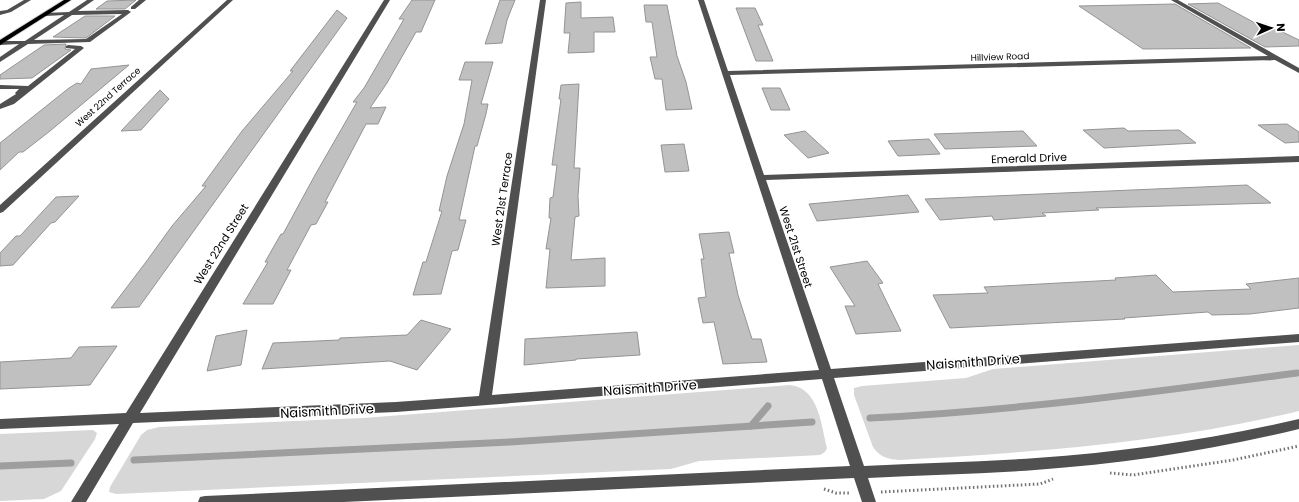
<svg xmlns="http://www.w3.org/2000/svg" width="1299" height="502" font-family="Poppins,sans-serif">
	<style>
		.green { fill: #d7d7d7 }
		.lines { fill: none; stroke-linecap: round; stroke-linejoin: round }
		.stream { stroke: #9e9e9e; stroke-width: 7 }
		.building { fill: #c0c0c0; stroke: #949494 }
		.major-casing { stroke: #dbdbdb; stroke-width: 2 }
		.path { stroke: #727272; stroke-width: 3; stroke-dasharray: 1.5 2.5; stroke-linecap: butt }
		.minor { fill: #505050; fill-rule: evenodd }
		.major { fill: #000; fill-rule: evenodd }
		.labels { text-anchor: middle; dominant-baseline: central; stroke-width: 3.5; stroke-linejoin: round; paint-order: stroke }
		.far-street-label { font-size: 9px; fill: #000; stroke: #fff }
		.street-label { font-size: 11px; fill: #000; stroke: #fff }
		.near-street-label { font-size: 13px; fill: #000; stroke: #fff }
	</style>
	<rect width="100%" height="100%" fill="#fff"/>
	<g class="green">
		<path d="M1299,345v66c-134,32 -263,41 -400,49 -12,-1 -19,-3 -26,-13l-19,-52v-7l8,-2 104,-8 27,-9z"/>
		<path d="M790,385c29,3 31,40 37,63l-2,4 -5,3 -121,6 -28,8 -555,25 -7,-2 1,-5 31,-52 6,-5 12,-3 204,-9z"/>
		<path d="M93,430l4,3 -2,6 -34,52 -17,8 -44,2v-67z"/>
	</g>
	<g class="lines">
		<g class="stream">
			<path d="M870,418c143,-7 285,-26 427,-45"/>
			<path d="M751,426l17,-20"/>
			<path d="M134,460l376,-18 302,-20"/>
			<path d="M0,466l71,-3"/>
		</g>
	</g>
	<g class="building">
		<path d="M136,0l-11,9h-29l11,-8z"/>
		<path d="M412,0h23l-14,32h-5l-29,51 -17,25 16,-1 -8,17h-12l-41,78h3l-12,22 -5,1 -24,45h4l-18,34h-30l25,-42h-3l16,-28h2l32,-59 42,-73h-4l11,-14 40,-69h-5z"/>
		<path d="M500,0h15l-8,20 -5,23 -17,1z"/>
		<path d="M581,2v16l32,-1 2,15h-21v20l-26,1 2,-20h-6l2,-30z"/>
		<path d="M1218,3l39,21h9l33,16v6l-34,1 -77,-43z"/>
		<path d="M1175,4l76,44 -108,1 -64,-43z"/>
		<path d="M644,5h23l10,51 9,26 6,27 -26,1 -4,-31h-7l-5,-22h7l-5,-35h-6z"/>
		<path d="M736,8h19l8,17h-5l15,36h-17z"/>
		<path d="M337,10l10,8 -208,289 -28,1 35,-46 26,-36 34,-40h-4l40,-55 51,-60h-3z"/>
		<path d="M85,16h30l-29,22 -33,-1z"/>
		<path d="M66,44l-1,5 6,1 -39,28 -32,1v-4l44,-30z"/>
		<path d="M465,62h28l-12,42h7l-2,10 -9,32h-2l-16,74h7l-8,30 -6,1 -11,43 -28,1 10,-33h3l16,-51h-3l8,-35 17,-52 8,-44h-13z"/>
		<path d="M129,65l-79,66 -27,21h-4l-19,18v-27l69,-55 8,-5 4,1 10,-15z"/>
		<path d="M579,84l-5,84h6l-2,28 1,20 -4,1 -4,43 34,-2v28l-59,2 4,-39h-4l5,-31h-2l1,-20 3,-1 4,-32h-5l9,-66h-2l2,-14z"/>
		<path d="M762,88h18l10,22h-19z"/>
		<path d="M160,90l9,9 -28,31 -20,1z"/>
		<path d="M1287,124l12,8v10l-14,1 -27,-18z"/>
		<path d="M1124,128l4,3 51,-1 17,13 -92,5 -21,-18z"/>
		<path d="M805,131l24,22 -21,5 -24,-23z"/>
		<path d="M1023,131l14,15 -92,3 -11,-15z"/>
		<path d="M929,139l11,15 -42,2 -10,-15z"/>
		<path d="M684,144l5,27 -24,1 -4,-27z"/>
		<path d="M1247,185l24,18 -175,5 3,2 -57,3 4,3 -52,4 -2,-4 -52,4 -15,-21z"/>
		<path d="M908,195l11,17 -102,9 -8,-17z"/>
		<path d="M79,196l-24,26 -4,1 -38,42 -13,1v-13l16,-17h4l36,-39z"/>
		<path d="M729,232l5,21h-5l9,42 14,44h9l6,23 -44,2 -9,-42 -11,1 -5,-25 8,-1 -5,-38h3l-5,-25z"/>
		<path d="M867,261l16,22 -5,1 23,47 -45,3 -11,-28h10l-25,-39z"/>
		<path d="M1156,275l17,17 78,-3 -5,-5 53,-6v30l-49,6 -38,1 -4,-3 -84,6 1,1 -175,9 -17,-33 55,-2 -4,-6 132,-7 -1,-2z"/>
		<path d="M421,320l30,9 -34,41 -27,-9 -128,8 11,-26 66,-3 1,-2 67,-3z"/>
		<path d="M247,330l-6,35 -34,6 9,-35z"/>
		<path d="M637,332l3,23 -64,4v1l-52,5 1,-26z"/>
		<path d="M117,346l-27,39 -90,4v-27l71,-4 8,-11z"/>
	</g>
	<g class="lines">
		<g class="major-casing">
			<path id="major" d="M64,0h7l-71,45v-5z"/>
		</g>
		<g class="path">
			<path d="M1110,473l23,2 100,-15 66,-14"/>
			<path d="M824,489l12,4h14"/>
			<path d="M881,492l159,-8 13,-5"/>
		</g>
		<g class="minor">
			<path d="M24,0h7l-20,12 -11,3v-4l7,-1z"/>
			<path d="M87,0h7l-16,11 50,-1 3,2 -41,30 -62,2 -28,18v-5l19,-13 -19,1v-4h25l39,-26 -18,1 -2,-1v-2l25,-1zM122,14l-36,25 -52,1 38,-25z"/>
			<path d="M139,0h7l-11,9h-4v-2z"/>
			<path d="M227,0h6l-230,212 -3,1v-8z"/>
			<path d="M384,0h6l-250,413 256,-11 83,-6 61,-396h6l-54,395 327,-25 -121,-370h6l24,71 540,-15 -97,-56h7l121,68v5l-24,-13 -545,15 34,100 535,-19v6l-533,18 65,189 468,-35v8l-465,36 30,88c57,-3 115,-4 172,-8 88,-6 177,-19 263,-39v10c-86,21 -176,35 -264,41 -56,4 -112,5 -167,8l8,24h-14l-8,-24 -510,24h-146l2,-5 5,-1 645,-30 -28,-87 -426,33 -263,11 -47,79h-15l48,-78 -119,5v-10l126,-6z"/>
			<path d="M68,45l13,1 3,2 -70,56 -14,5v-5l16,-10 -1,-1 4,-4h-19v-4l28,1 47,-37 -9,-1v-2z"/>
		</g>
		<use href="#major" class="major"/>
	</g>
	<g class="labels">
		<g class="far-street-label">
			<text transform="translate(1000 57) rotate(-2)">Hillview Road</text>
			<text transform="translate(108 97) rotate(-42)">West 22nd Terrace</text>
		</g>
		<g class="street-label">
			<text transform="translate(1029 158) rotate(-2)">Emerald Drive</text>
			<text transform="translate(502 199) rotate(-82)">West 21st Terrace</text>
			<text transform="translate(221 244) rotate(-58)">West 22nd Street</text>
			<text transform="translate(796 247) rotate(72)">West 21st Street</text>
		</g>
		<g class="near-street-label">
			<text transform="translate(973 362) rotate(-4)">Naismith Drive</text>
			<text transform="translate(650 388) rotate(-4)">Naismith Drive</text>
			<text transform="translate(327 411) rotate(-3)">Naismith Drive</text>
		</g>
	</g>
	<g transform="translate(1271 28) rotate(87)" stroke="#ffffff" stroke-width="3" paint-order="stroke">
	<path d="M0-3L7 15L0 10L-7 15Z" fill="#000000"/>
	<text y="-6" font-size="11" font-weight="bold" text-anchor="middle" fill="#000000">N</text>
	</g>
</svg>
